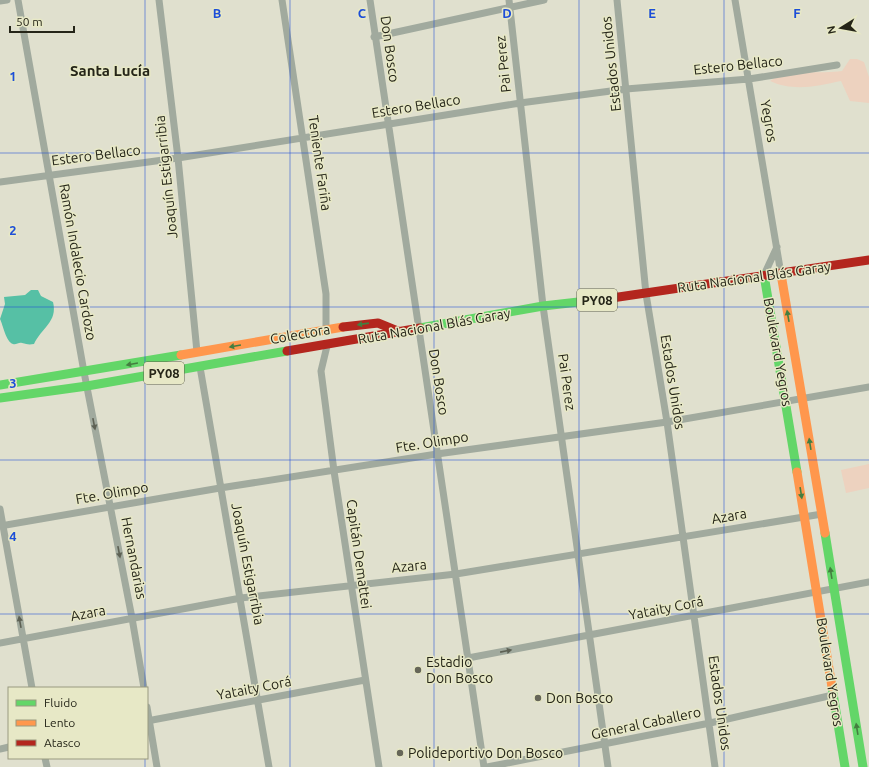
<svg xmlns="http://www.w3.org/2000/svg" width="869" height="767" viewBox="0 0 869 767" font-family="Ubuntu,sans-serif">
  <style>
    .green { fill: #edd2bf }
    .water { fill: #56c0a5 }
    .lines { fill: none; stroke-linecap: round; stroke-linejoin: round }
    .street { stroke: #a1aa9e; stroke-width: 7 }
    .fast { stroke: #63d668; stroke-width: 9 }
    .slow { stroke: #ff974d; stroke-width: 9 }
    .jam { stroke: #b3261e; stroke-width: 9 }
    .oneway { fill: #447e40 }
    .oneway2 { fill: #5d6154 }
    .grid { fill: none; stroke: #1d4ed8; stroke-width: 1; stroke-opacity: 0.55 }
    .poi-dot { fill: #666658; stroke: #e7e8c6; stroke-width: 1.5 }
    .labels { text-anchor: middle; dominant-baseline: central; stroke-width: 3; stroke-linejoin: round; paint-order: stroke }
    .shield { fill: #e7e8c6; stroke: #5f604c; stroke-width: 1 }
    .shield-label { font-size: 13px; font-weight: bold; fill: #252518 }
    .street-label { font-size: 14px; fill: #252518; stroke: #e7e8c6 }
    .poi-label { font-size: 14px; fill: #252518; stroke: #e7e8c6; text-anchor: start }
    .neighbourhood-label { font-size: 15px; font-weight: bold; fill: #252518; stroke: #e7e8c6 }
    .grid-label { font-size: 13px; text-anchor: middle; font-weight: bold; fill: #1d4ed8; stroke: #e7e8c6; stroke-width: 3; stroke-linejoin: round; paint-order: stroke }
  </style>
  <rect width="100%" height="100%" fill="#e0e0ce"/>
  <!-- green -->
  <path class="green" d="M850,59H857L864,62L869,77V103L850,101L841,81C817,86 794,92 770,81C786,69 822,74 842,71Z
    M869,464V488L846,493L841,470Z"/>
  <!-- water -->
  <path class="water" d="M31,290H38L41,296L53,302C58,322 41,328 34,344C28,345 27,344 22,343C19,342 16,345 13,344C6,342 3,325 0,319L5,304L4,297L25,295Z"/>
  <g class="lines">
    <!-- street -->
    <path class="street" d="M18,0L84,372L132,618L144,688
      M159,0L178,158L197,352
      M282,0L326,294V330
      M370,0L484,767
      M509,0L543,306L608,767
      M617,0L646,294L667,422L715,767
      M735,0L781,274
      M0,1L7,0
      M374,37L544,0
      M0,182L178,158L520,103L626,89L749,79L837,65
      M764,275L777,247
      M327,346L321,371L334,471L379,767
      M200,367L269,767
      M0,509L32,688
      M0,526L220,488L437,454L667,422L869,387
      M0,643L241,598L456,574L822,514
      M468,658L869,582
      M147,707L157,767
      M147,721L365,680
      M0,749L9,747
      M45,758L47,767
      M487,767L710,723L833,695"/>
    <!-- fast -->
    <path class="fast" d="M764,275L797,472
      M420,328L543,306L605,299
      M0,385L181,355
      M0,398L87,386L287,351
      M825,533L863,767
      M832,687L845,767"/>
    <!-- slow -->
    <path class="slow" d="M781,274L825,533
      M181,355L343,327
      M797,472L832,687"/>
    <!-- jam -->
    <path class="jam" d="M605,299L869,260
      M343,327L378,323L400,332
      M287,351L420,328"/>
  </g>
  <!-- one-way arrows -->
  <defs><path id="oneway-solid" d="M-6-.8H1V-3.2L6.5 0L1 3.2V.8H-6Z"/></defs>
  <g class="oneway">
    <use href="#oneway-solid" transform="translate(788 316) rotate(-100)"/>
    <use href="#oneway-solid" transform="translate(363 324) rotate(172)"/>
    <use href="#oneway-solid" transform="translate(235 346) rotate(170)"/>
    <use href="#oneway-solid" transform="translate(132 364) rotate(170)"/>
    <use href="#oneway-solid" transform="translate(810 444) rotate(-99)"/>
    <use href="#oneway-solid" transform="translate(801 493) rotate(81)"/>
    <use href="#oneway-solid" transform="translate(831 573) rotate(-99)"/>
    <use href="#oneway-solid" transform="translate(857 729) rotate(-99)"/>
  </g>
  <g class="oneway2">
    <use href="#oneway-solid" transform="translate(94 424) rotate(79)"/>
    <use href="#oneway-solid" transform="translate(119 552) rotate(79)"/>
    <use href="#oneway-solid" transform="translate(20 622) rotate(-100)"/>
    <use href="#oneway-solid" transform="translate(506 651) rotate(-11)"/>
  </g>
  <!-- grid -->
  <path class="grid" d="M145,0V688M290,0V767M434,0V767M579,0V767M724,0V767M0,153H869M0,307H869M0,460H869M0,614H869M145,758V767"/>
  <!-- markers -->
  <g class="poi-dot">
    <circle cx="418" cy="670" r="4"/>
    <circle cx="538" cy="698" r="4"/>
    <circle cx="400" cy="753" r="4"/>
  </g>
  <g class="labels">
    <!-- shield labels -->
    <g class="shield">
      <rect x="577" y="289" width="40" height="22" rx="3"/>
      <rect x="144" y="362" width="40" height="22" rx="3"/>
    </g>
    <g class="shield-label">
      <text x="597" y="300">PY08</text>
      <text x="164" y="373">PY08</text>
    </g>
    <!-- street labels -->
    <g class="street-label">
      <text transform="translate(390 49) rotate(82)">Don Bosco</text>
      <text transform="translate(503 64) rotate(-96)">Pai Perez</text>
      <text transform="translate(611 64) rotate(-96)">Estados Unidos</text>
      <text transform="translate(738 65) rotate(-6)">Estero Bellaco</text>
      <text transform="translate(416 106) rotate(-9)">Estero Bellaco</text>
      <text transform="translate(769 121) rotate(80)">Yegros</text>
      <text transform="translate(96 155) rotate(-7)">Estero Bellaco</text>
      <text transform="translate(320 163) rotate(82)">Teniente Fariña</text>
      <text transform="translate(166 177) rotate(-96)">Joaquín Estigarribia</text>
      <text transform="translate(78 262) rotate(80)">Ramón Indalecio Cardozo</text>
      <text transform="translate(754 277) rotate(-8)">Ruta Nacional Blás Garay</text>
      <text transform="translate(434 326) rotate(-10)">Ruta Nacional Blás Garay</text>
      <text transform="translate(300 334) rotate(-10)">Colectora</text>
      <text transform="translate(778 352) rotate(80)">Boulevard Yegros</text>
      <text transform="translate(439 382) rotate(81)">Don Bosco</text>
      <text transform="translate(567 382) rotate(82)">Pai Perez</text>
      <text transform="translate(673 382) rotate(81)">Estados Unidos</text>
      <text transform="translate(432 442) rotate(-9)">Fte. Olimpo</text>
      <text transform="translate(112 493) rotate(-10)">Fte. Olimpo</text>
      <text transform="translate(729 516) rotate(-10)">Azara</text>
      <text transform="translate(359 554) rotate(82)">Capitán Demattei</text>
      <text transform="translate(134 558) rotate(79)">Hernandarias</text>
      <text transform="translate(248 564) rotate(79)">Joaquín Estigarribia</text>
      <text transform="translate(409 566) rotate(-6)">Azara</text>
      <text transform="translate(666 608) rotate(-11)">Yataity Corá</text>
      <text transform="translate(88 613) rotate(-11)">Azara</text>
      <text transform="translate(830 672) rotate(81)">Boulevard Yegros</text>
      <text transform="translate(254 688) rotate(-11)">Yataity Corá</text>
      <text transform="translate(720 703) rotate(82)">Estados Unidos</text>
      <text transform="translate(646 723) rotate(-12)">General Caballero</text>
    </g>
    <!-- poi labels -->
    <g class="poi-label">
      <text x="426" y="662">Estadio<tspan x="426" dy="16">Don Bosco</tspan></text>
      <text x="546" y="698">Don Bosco</text>
      <text x="408" y="753">Polideportivo Don Bosco</text>
    </g>
    <!-- neighbourhood labels -->
    <g class="neighbourhood-label">
      <text x="110" y="70">Santa Lucía</text>
    </g>
  </g>
  <g class="grid-label">
    <text x="217" y="18">B</text>
    <text x="362" y="18">C</text>
    <text x="507" y="18">D</text>
    <text x="652" y="18">E</text>
    <text x="797" y="18">F</text>
    <text x="13" y="81">1</text>
    <text x="13" y="235">2</text>
    <text x="13" y="388">3</text>
    <text x="13" y="541">4</text>
  </g>
  <!-- legend -->
  <rect x="8" y="687" width="140" height="72" fill="#e7e8c6" stroke="#999a80"/>
  <rect x="16" y="700" width="20" height="6" fill="#63d668" stroke="#999a80"/>
  <text x="44" y="707" font-size="12" fill="#252518">Fluido</text>
  <rect x="16" y="720" width="20" height="6" fill="#ff974d" stroke="#999a80"/>
  <text x="44" y="727" font-size="12" fill="#252518">Lento</text>
  <rect x="16" y="740" width="20" height="6" fill="#b3261e" stroke="#999a80"/>
  <text x="44" y="747" font-size="12" fill="#252518">Atasco</text>
  <!-- north arrow -->
  <g transform="translate(841 28) rotate(259)" stroke="#e7e8c6" stroke-width="3" paint-order="stroke">
  <path d="M0-3L7 15L0 10L-7 15Z" fill="#252518"/>
  <text y="-6" font-size="11" font-weight="bold" text-anchor="middle" fill="#252518">N</text>
  </g>
  <!-- scale -->
  <path d="M10 26v6h64v-6" fill="none" stroke="#252518" stroke-width="2"/>
  <text x="16" y="26" font-size="12" fill="#252518" stroke="#e7e8c6" stroke-width="3" paint-order="stroke">50 m</text>
</svg>
